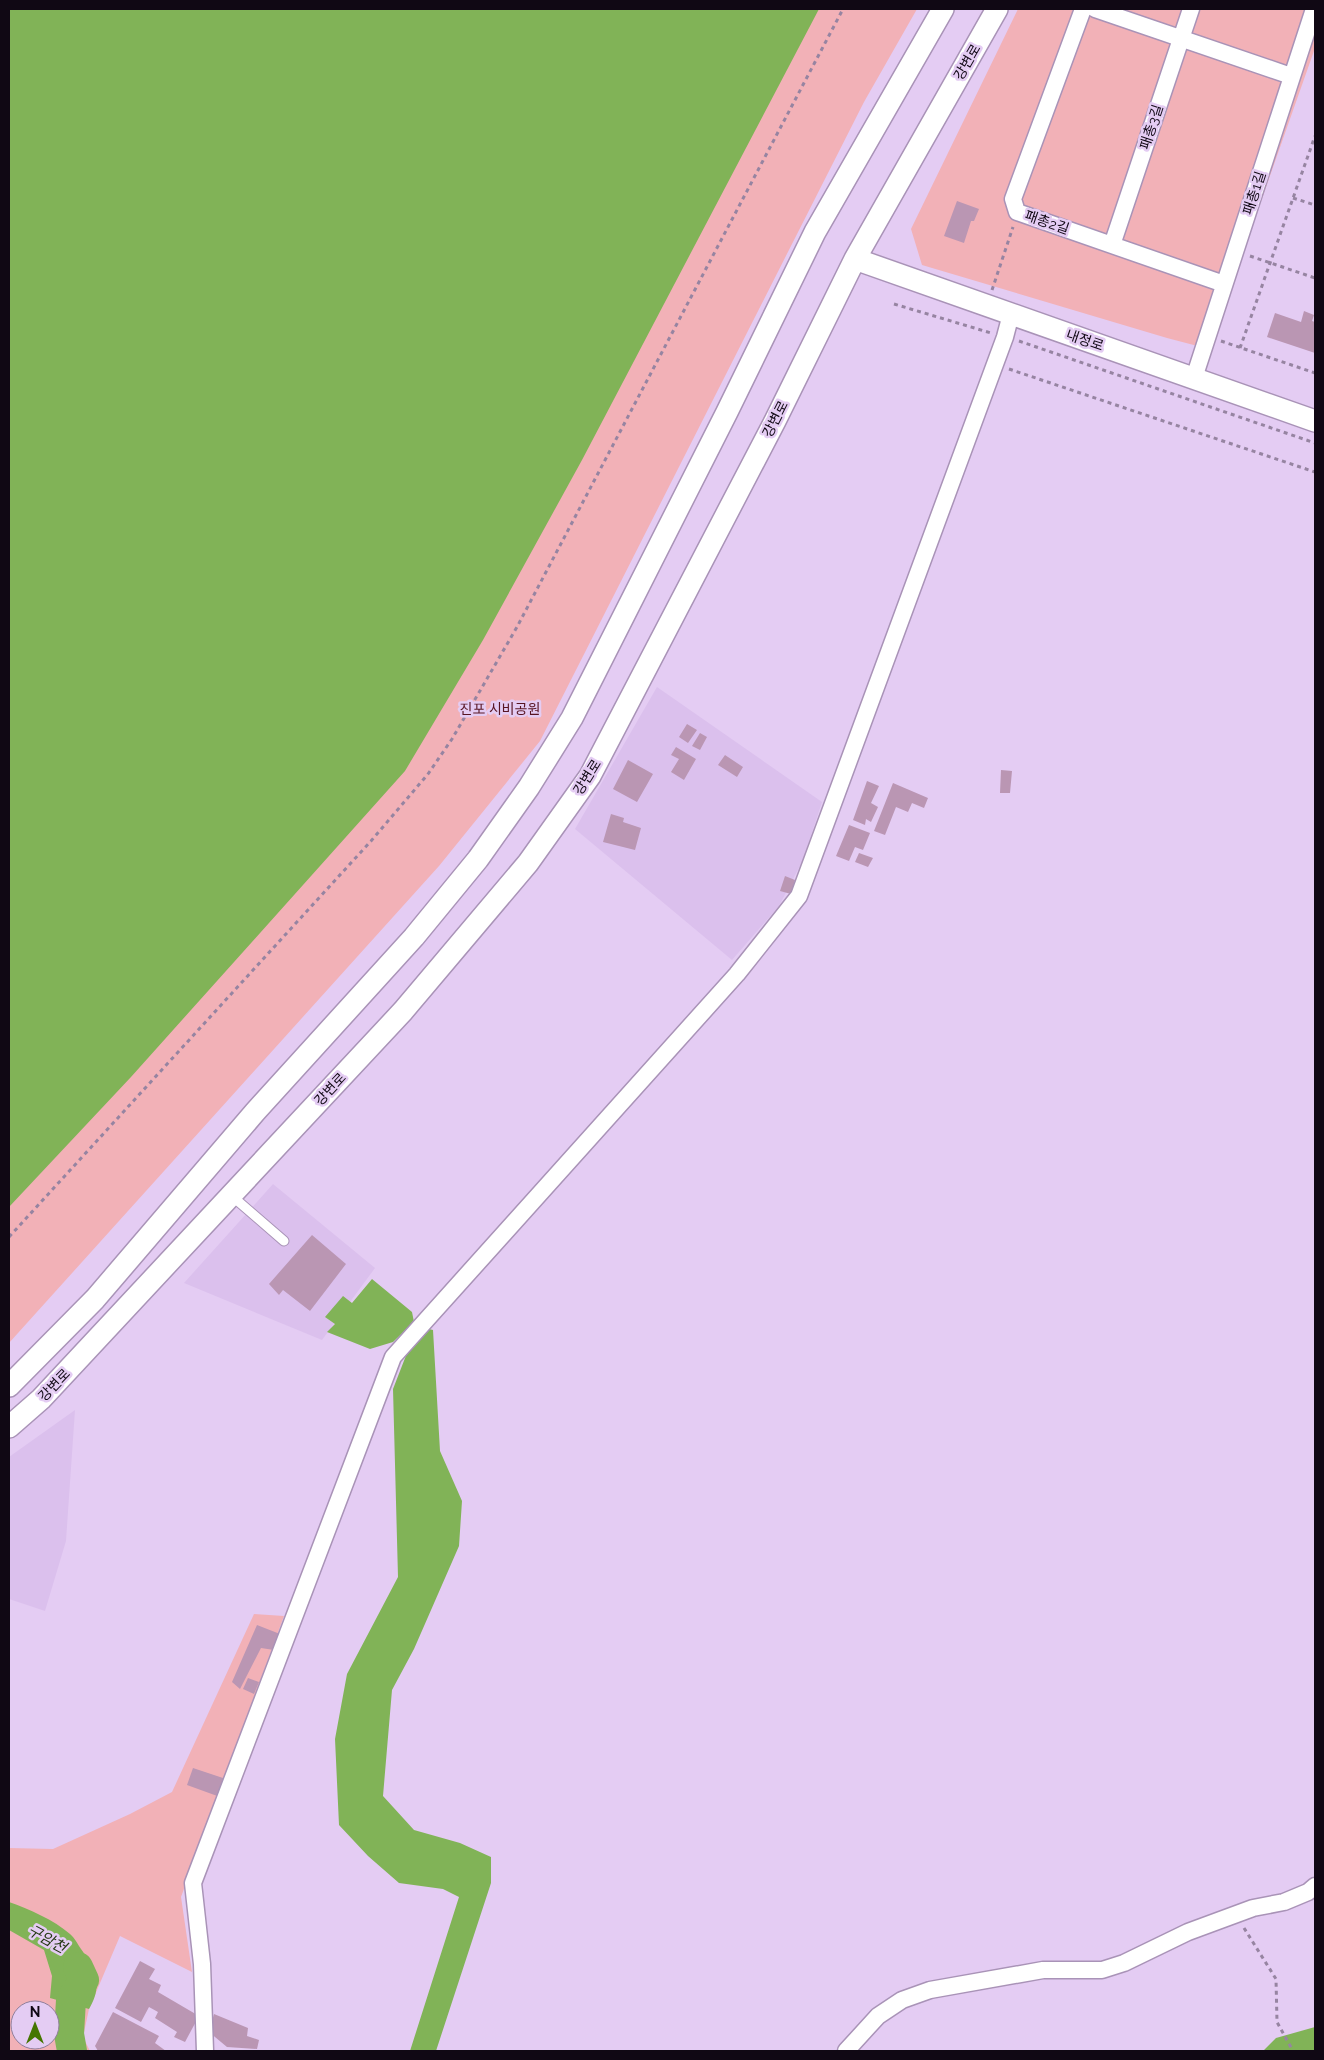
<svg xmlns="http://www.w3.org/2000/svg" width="1324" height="2060" viewBox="0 0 1324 2060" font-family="Raleway,'Noto Sans KR',sans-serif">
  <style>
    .built { fill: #dbc0ed }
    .green { fill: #f2b1b7; fill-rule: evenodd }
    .water { fill: #81b357 }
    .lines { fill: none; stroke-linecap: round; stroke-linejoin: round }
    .river { stroke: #81b357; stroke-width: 30 }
    .building { fill: #ba96b3 }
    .service-casing { stroke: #a993b7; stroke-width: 11 }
    .minor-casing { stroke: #a993b7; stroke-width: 19 }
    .tertiary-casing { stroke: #a993b7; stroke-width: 24 }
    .path { stroke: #9684a1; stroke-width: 3; stroke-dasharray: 4 4; stroke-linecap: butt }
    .service { stroke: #fff; stroke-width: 9 }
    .minor { stroke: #fff; stroke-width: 16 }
    .tertiary { stroke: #fff; stroke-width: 21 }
    .labels { text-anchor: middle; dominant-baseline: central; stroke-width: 5; stroke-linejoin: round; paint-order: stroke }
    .street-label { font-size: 14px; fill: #100814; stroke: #e4ccf3 }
    .park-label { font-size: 14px; fill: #571422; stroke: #e4ccf3 }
    .water-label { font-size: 15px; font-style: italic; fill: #233711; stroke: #e4ccf3 }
  </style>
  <rect width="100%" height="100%" fill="#e4ccf3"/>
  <!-- built -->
  <path class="built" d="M657,687L822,802L803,860L779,906L732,960L575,829Z
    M273,1184L375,1268L322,1340L184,1283Z
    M75,1410L66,1541L45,1611L9,1599V1457Z"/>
  <!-- green -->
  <path class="green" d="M9,9H917L864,102L540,741L439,866L9,1343Z
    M1018,9H1315V48L1209,349L1167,338L922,265L911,229Z
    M254,1614L284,1616L181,1897L192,1972L120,1936L89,2009L83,2037L90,2051H9V1848L53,1849L130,1814L172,1792ZM20,2010H50V2040H20Z"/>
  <!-- water -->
  <path class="water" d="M9,9H819L582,460L483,640L405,771L131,1077L9,1207Z
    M372,1279L412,1312L414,1322L393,1342L370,1349L327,1332L335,1324L325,1317L343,1296L352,1303Z
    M425,1328L433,1330L440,1451L462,1501L459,1546L414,1649L392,1690L383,1796L414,1830L460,1843L491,1857V1883L436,2051H410L459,1897L443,1889L399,1883L368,1856L339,1825L335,1739L347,1674L398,1577L393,1389L407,1353Z
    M9,1902C29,1909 54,1920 70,1934C75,1938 78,1945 81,1949C96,1970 103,1986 89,2009L50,1998L52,1976L44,1950L9,1930Z
    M1315,2027V2051H1263L1276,2038Z"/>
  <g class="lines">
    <!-- river -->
    <path class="river" d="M72,2051L69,2034L71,2000L84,1980L78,1967"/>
  </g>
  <!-- building -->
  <path class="building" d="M957,201L979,209L974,221H971L964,243L944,236Z
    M1304,311L1314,315L1312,321L1315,322V353L1267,337L1275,313L1301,322Z
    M687,724L697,730L688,743L679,737Z
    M700,733L707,737L700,750L692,746Z
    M676,747L696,759L684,780L671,772L679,759L671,755Z
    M725,755L743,767L737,777L718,765Z
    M628,760L653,774L637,802L613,789Z
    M1001,770L1012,771L1010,793H1000Z
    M867,781L879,786L871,803L878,807L871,822L866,819L865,825L853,820Z
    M893,783L928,798L924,808L912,803L908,812L896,807L885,835L874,831Z
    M611,814L624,818L623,822L641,828L635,850L603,842Z
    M849,825L870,833L863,850L855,847L849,861L836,856Z
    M859,853L873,858L868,867L855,862Z
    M785,876L795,880L791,894L780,891Z
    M312,1235L346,1264L310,1311L283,1290L279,1295L269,1284Z
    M257,1625L280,1634L274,1650L261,1648L240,1689L232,1682Z
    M248,1678L259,1682L254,1694L243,1689Z
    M193,1768L226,1779L220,1797L187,1785Z
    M140,1961L155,1969L149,1979L161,1985L158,1992L199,2016L185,2042L174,2037L177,2032L155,2018L158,2012L149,2007L141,2022L115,2008Z
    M113,2012L159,2036L155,2043L166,2051H98L95,2046Z
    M214,2014L248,2028L247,2036L259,2040L257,2049L227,2047L209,2032Z"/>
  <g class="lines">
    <defs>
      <path id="service" d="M232,1196L284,1241"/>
      <path id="minor" d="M1083,9L1013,199L1017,212L1224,284
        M1095,9L1291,76
        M1112,245L1191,9
        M1194,378L1314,9
        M205,2051L202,1964L193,1883L393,1357L737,974L799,896L1005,337L1011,314
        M846,2051L878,2016L902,2000L930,1990L1043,1970H1102L1124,1963L1188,1932L1253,1908L1284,1902L1308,1892L1315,1886"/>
      <path id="tertiary" d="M855,259L1315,421
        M9,1386L95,1299L255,1112L414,937L478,859L529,787L572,718L727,412L815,232L943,9
        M9,1427L41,1399L403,1011L528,863L590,776L775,421L855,259L997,9"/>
    </defs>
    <!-- service casing -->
    <use href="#service" class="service-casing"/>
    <!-- minor casing -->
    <use href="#minor" class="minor-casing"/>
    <!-- tertiary casing -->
    <use href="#tertiary" class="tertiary-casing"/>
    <!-- path -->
    <path class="path" d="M1293,198L1315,205
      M1250,256L1315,278
      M992,290L1013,227
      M894,304L991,333
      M1019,341L1315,443
      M1221,341L1315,373
      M1240,348L1315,136
      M1009,369L1315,472
      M9,1237L371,841L428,774L452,739L517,627L843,9
      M1244,1928L1276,1979L1277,2022L1293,2051"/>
    <!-- service -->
    <use href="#service" class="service"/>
    <!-- minor -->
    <use href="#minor" class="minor"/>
    <!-- tertiary -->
    <use href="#tertiary" class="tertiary"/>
  </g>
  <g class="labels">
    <!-- street labels -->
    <g class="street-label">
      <text transform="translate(967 62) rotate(-60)">강변로</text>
      <text transform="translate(1151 127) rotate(-72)">패총3길</text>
      <text transform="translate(1254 193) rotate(-72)">패총1길</text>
      <text transform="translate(1047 222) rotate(19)">패총2길</text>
      <text transform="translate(1085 340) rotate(19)">내정로</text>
      <text transform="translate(775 419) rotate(-63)">강변로</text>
      <text transform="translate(587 777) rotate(-58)">강변로</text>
      <text transform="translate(330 1089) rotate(-47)">강변로</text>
      <text transform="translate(54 1385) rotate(-46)">강변로</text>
    </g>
    <!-- park labels -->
    <g class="park-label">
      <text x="500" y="709">진포 시비공원</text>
    </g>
    <!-- water labels -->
    <g class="water-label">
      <text transform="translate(47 1939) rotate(29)">구암천</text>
    </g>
  </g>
  <!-- border -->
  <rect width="1324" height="2060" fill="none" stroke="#100814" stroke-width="20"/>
  <!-- north arrow -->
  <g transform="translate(35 2025)"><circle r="24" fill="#e4ccf3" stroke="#8f7e9a"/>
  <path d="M0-4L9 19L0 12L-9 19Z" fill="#457600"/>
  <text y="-8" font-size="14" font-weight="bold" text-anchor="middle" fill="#100814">N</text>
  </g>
</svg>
